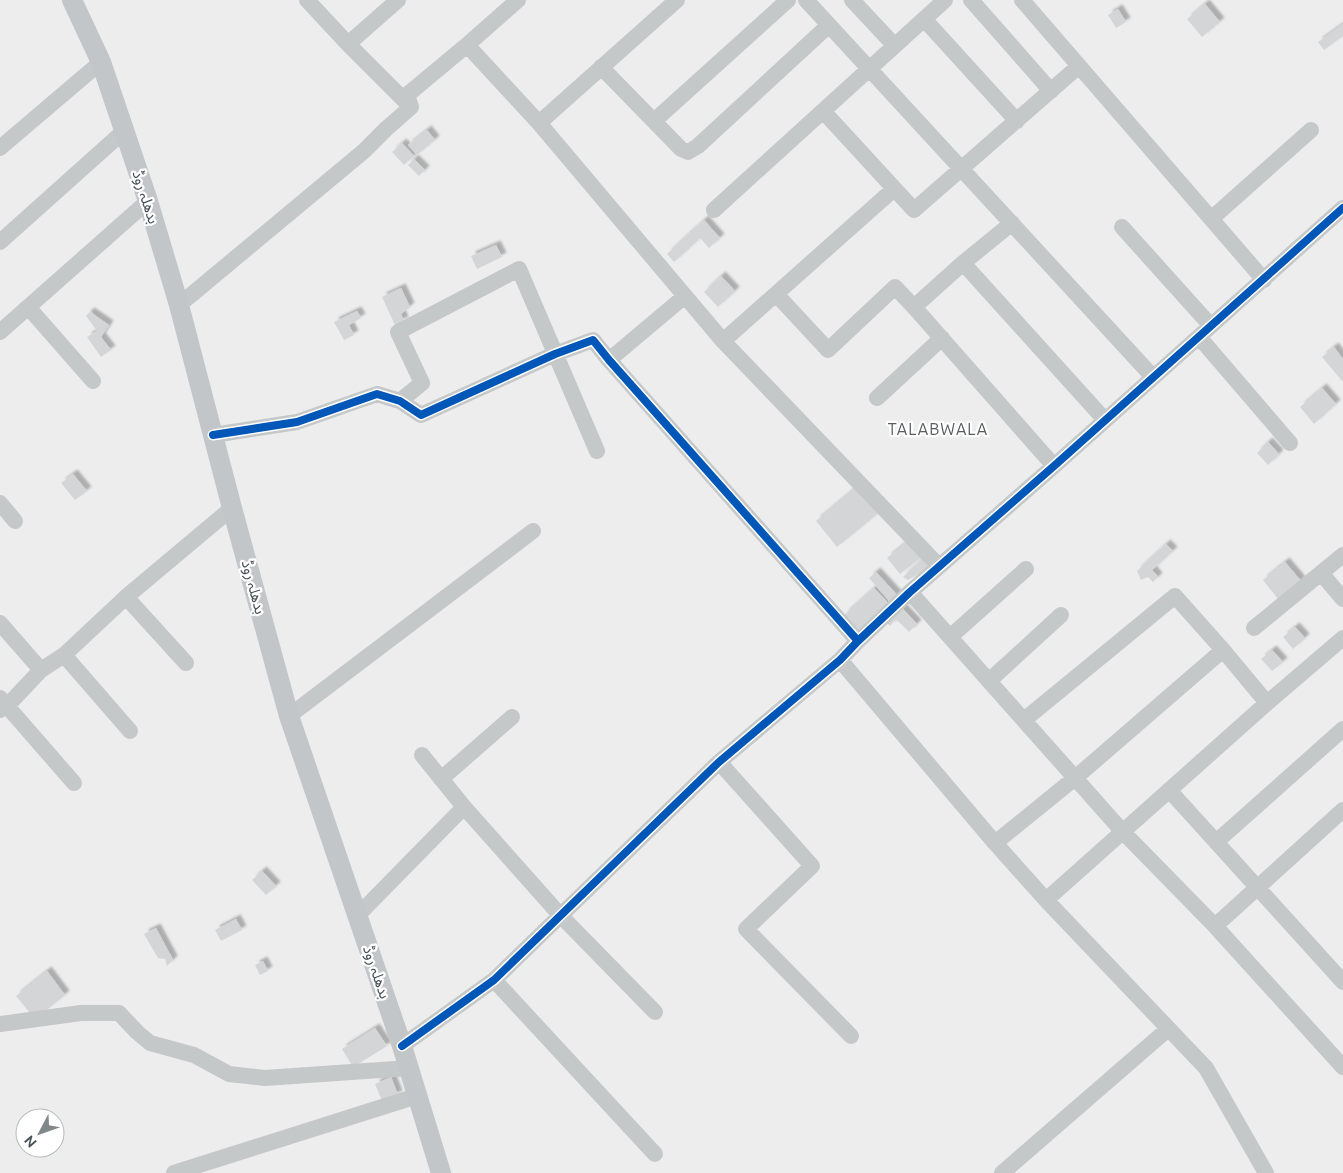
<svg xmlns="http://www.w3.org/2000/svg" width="1343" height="1173" viewBox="0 0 1343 1173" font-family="Ubuntu,'Noto Sans Arabic',sans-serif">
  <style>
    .building { fill: #d4d5d6; filter: url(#shadow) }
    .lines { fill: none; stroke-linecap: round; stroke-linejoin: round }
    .minor { stroke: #c5c8c8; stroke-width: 16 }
    .major { stroke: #c3c6c8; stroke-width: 20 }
    .cycleway-casing { stroke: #fff; stroke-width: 11 }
    .cycleway { stroke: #0057b8; stroke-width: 8 }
    .labels { text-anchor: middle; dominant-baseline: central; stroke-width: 4.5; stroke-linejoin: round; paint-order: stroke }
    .street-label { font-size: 15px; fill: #475257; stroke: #fff }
    .neighbourhood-label { font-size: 16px; letter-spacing: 1px; fill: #5a5d60; stroke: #fff }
  </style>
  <defs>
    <filter id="shadow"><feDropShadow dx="4.5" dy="-4.5" stdDeviation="1" flood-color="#0004"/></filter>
  </defs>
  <rect width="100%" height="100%" fill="#eeeded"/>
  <!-- building -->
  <path class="building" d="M1205,4L1220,22L1202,37L1187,19Z
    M1118,9L1126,22L1116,28L1108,15Z
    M1343,24V36L1324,50L1318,42Z
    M427,130L435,140L417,155L408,145Z
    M402,143L414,156L404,165L392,152Z
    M414,159L425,170L419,176L408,165Z
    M704,220L720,238L709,248L700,238L674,262L667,254Z
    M496,245L502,257L477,269L471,256Z
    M721,276L735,291L718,307L704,292Z
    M401,288L410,307L401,314L404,321L395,325L382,297Z
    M357,311L361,318L349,325L354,335L344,340L334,322Z
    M90,312L109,325L101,337L111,350L101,357L87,337L97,331L86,316Z
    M1334,347L1343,359V382L1322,357Z
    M1322,388L1336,404L1314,424L1300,407Z
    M1268,442L1279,454L1268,465L1257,453Z
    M73,474L87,491L75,500L61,483Z
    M859,485L881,511L837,547L816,521Z
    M907,542L920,558L900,574L887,558Z
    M1166,544L1173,551L1152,570L1158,577L1153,582L1148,577L1141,580L1137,571Z
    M924,557L932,566L908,580L903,577Z
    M1285,562L1301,581L1278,599L1263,580Z
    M876,572L898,596L891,603L869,578Z
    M874,588L888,603L858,630L844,615Z
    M900,606L917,624L909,632L896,619L890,626L885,620Z
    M1295,627L1305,638L1293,649L1283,637Z
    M1272,650L1283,662L1272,671L1261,659Z
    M262,871L276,886L266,895L252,880Z
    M236,919L242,930L221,941L215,930Z
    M156,928L173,960L167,966L165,959L158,958L144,934Z
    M263,961L268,971L260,975L255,965Z
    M47,971L65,995L35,1019L16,996Z
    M375,1028L387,1046L353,1067L342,1049Z
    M391,1077L398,1095L382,1101L375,1084Z"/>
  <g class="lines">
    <!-- minor -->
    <path class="minor" d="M307,0L348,44L411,107
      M806,0L1153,377
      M852,0L895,46
      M971,0L1051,91
      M1022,0L1264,280
      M924,19L1017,121
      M348,44L398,0
      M467,45L539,123L723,341L939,566
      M601,67L681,149L688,152L698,146L829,25
      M823,111L914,210L1079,66
      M654,121L788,0
      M539,123L677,0
      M0,148L101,62
      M714,210L945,0
      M1211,219L1311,130
      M1122,227L1211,326
      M0,242L124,131
      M963,263L1105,420
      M776,294L828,350L895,287L914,307L1054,466
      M179,305L364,151L386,129L411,107L407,95L467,45L518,0
      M28,307L93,381
      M914,307L963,263L1012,223
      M0,332L148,201
      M1199,337L1290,443
      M723,341L894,189
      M609,360L685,296
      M877,398L942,338
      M400,401L422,383L398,332L519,269L597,451
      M213,435L297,422L377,394L400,401L421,415L555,354L593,340L609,360L858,641
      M0,503L15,521
      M1321,573L1343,599
      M910,592L1123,832L1215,926L1343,1067
      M126,597L186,663
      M0,623L41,670
      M1254,628L1343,555
      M950,637L1026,569
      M64,655L130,731
      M840,660L995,843L1046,900L1206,1068L1266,1173
      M989,681L1061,615
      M0,698L74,783
      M0,710L8,705L41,670L64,655L126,597L232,508
      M289,716L533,531
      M1024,720L1175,596L1223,650L1267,703
      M422,755L464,807L560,915L655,1012
      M719,762L812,866L746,929L851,1036
      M441,779L512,717
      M1169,790L1343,982
      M1216,842L1343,729
      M995,843L1075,778L1223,650
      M1046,900L1267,703L1343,638
      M358,915L464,807
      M1215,926L1343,810
      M494,980L655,1154
      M0,1024L81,1013H119L137,1032L150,1043L194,1055L229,1074L265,1078L409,1068
      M402,1046L494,980L719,762L840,660L858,641L910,592L1054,466L1343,208
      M174,1173L417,1096
      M1002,1173L1168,1029"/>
    <!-- major -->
    <path class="major" d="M72,0L101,62L148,201L179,305L232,508L289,716L402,1046L441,1173"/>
    <defs>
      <path id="cycleway" d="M213,435L297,422L377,394L400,401L421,415L555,354L593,340L609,360L858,641
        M402,1046L494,980L719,762L840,660L858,641L910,592L1054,466L1343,208"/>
    </defs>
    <!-- cycleway casing -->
    <use href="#cycleway" class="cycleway-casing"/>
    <!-- cycleway -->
    <use href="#cycleway" class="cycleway"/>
  </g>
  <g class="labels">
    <!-- street labels -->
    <g class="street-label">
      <text transform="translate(146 197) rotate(72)">بدھلہ روڈ</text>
      <text transform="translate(254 587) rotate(75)">بدھلہ روڈ</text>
      <text transform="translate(377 972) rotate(71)">بدھلہ روڈ</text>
    </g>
    <!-- neighbourhood labels -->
    <g class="neighbourhood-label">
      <text x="938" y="429">TALABWALA</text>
    </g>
  </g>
  <!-- north arrow -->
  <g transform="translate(40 1133) rotate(229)"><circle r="24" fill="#ffffff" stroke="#b5babc"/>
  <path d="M0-4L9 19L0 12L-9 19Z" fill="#81888c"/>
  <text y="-8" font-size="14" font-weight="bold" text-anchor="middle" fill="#475257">N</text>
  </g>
</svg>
